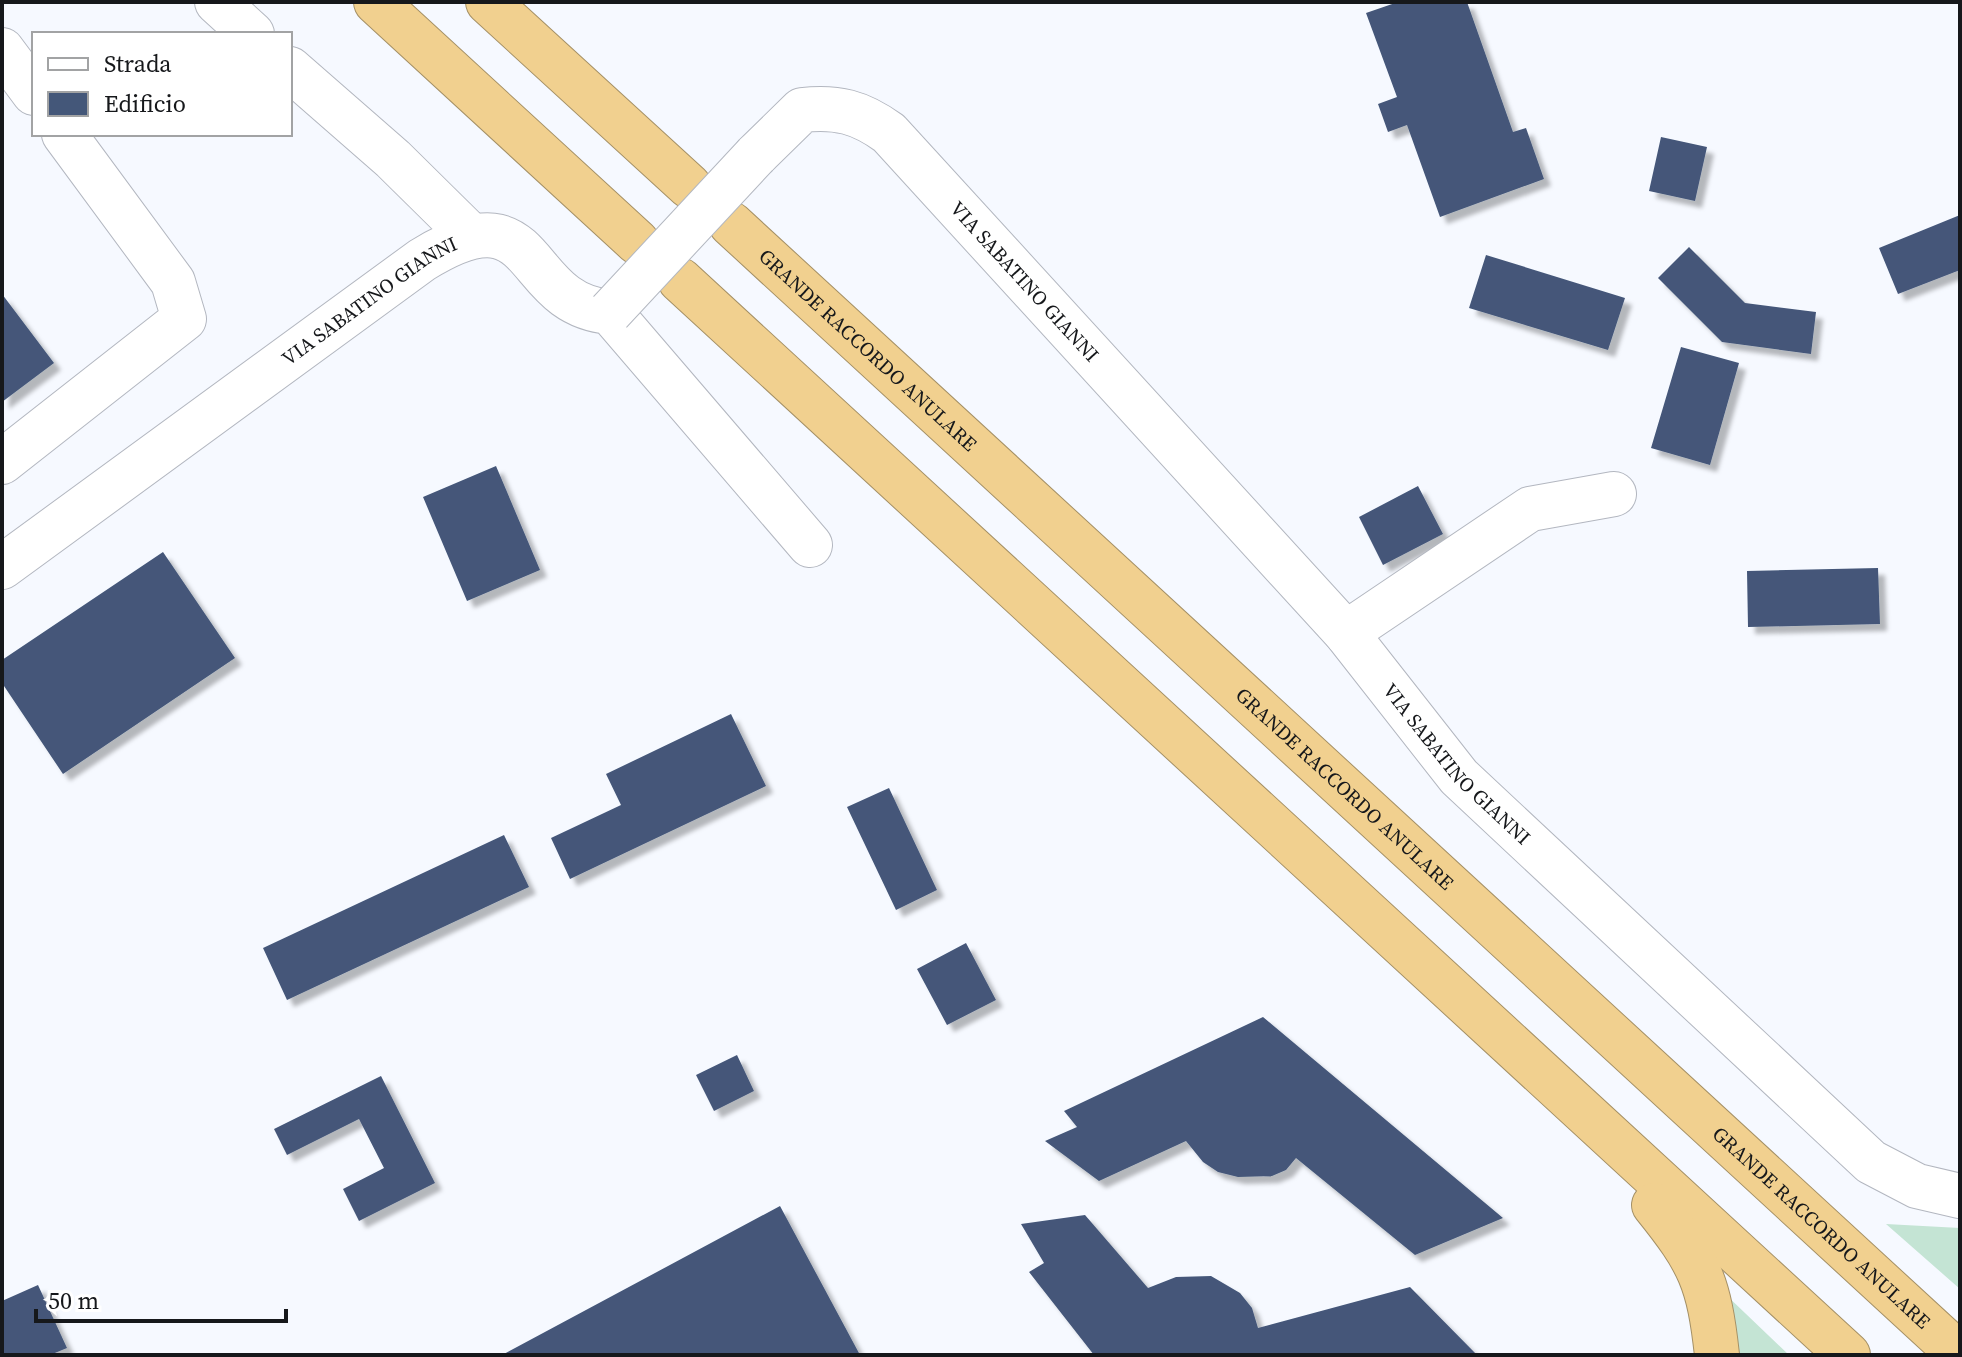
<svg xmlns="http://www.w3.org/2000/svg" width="1962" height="1357" viewBox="0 0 1962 1357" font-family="'Source Serif 4',serif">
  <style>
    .green { fill: #c4e4d4 }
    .building { fill: #445779; filter: url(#shadow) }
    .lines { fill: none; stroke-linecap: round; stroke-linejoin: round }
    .minor-casing { stroke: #b3b7c0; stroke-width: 46 }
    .highway-casing { stroke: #a49066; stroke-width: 46 }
    .minor { stroke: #fff; stroke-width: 44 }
    .highway { stroke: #f1d08f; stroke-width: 44 }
    .minor-bridge-casing { stroke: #b3b7c0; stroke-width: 46; stroke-linecap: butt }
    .minor-bridge { stroke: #fff; stroke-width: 44 }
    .labels { text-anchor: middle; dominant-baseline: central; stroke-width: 8; stroke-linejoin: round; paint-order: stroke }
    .street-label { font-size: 20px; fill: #16181b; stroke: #fff }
  </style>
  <defs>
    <filter id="shadow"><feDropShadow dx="7" dy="7" stdDeviation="2" flood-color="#0004"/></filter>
  </defs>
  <rect width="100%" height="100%" fill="#f6f9ff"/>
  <!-- green -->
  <path class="green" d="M1886,1224L1960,1228V1289Z
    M1722,1291L1789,1355H1729Z"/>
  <!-- building -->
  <path class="building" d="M1398,2H1467L1513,132L1526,128L1544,179L1440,217L1407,125L1388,132L1378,104L1397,97L1366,13Z
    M1661,137L1707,147L1695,201L1649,191Z
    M1960,215V270L1898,294L1879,248Z
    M1689,247L1745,303L1816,312L1811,354L1722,342L1658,278Z
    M1486,255L1625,298L1608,350L1469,308Z
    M2,294L54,363L2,402Z
    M1681,347L1739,363L1710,465L1651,448Z
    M496,466L540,570L467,601L423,497Z
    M1418,486L1443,534L1383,565L1359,517Z
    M163,552L235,658L63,774L2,683V660Z
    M1878,568L1880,624L1748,627L1747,571Z
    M731,714L766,786L570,879L551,838L621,805L606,774Z
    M889,788L937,890L896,910L847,807Z
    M504,835L529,887L287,1000L263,948Z
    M966,943L996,1000L947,1025L917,969Z
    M1263,1017L1503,1218L1415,1255L1296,1158L1286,1170L1272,1176L1238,1177L1218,1172L1203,1162L1186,1141L1099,1181L1045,1141L1077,1127L1064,1111Z
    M737,1055L754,1091L714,1111L696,1075Z
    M381,1076L435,1183L359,1221L343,1189L384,1168L359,1119L287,1155L274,1129Z
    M780,1206L860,1355H502Z
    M1085,1215L1148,1288L1176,1277L1211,1276L1240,1293L1252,1308L1258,1328L1410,1287L1477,1355H1094L1029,1272L1044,1263L1021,1224Z
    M38,1285L67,1348L50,1355H2V1301Z"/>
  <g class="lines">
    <defs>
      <g id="minor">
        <path d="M217,2L252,34"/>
        <path d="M2,50L34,93"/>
        <path d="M290,69L393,159L470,235"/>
        <path id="s1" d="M756,155L802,110C837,106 860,112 889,133L1346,633L1459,777L1871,1162L1917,1186L1960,1196"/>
        <path d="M2,462L184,319L173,282L64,134"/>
        <path id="s2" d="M2,567L422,260C544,185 516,304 610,312L810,545"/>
        <path d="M1346,633L1530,509L1614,494"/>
      </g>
      <g id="highway">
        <path d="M376,2L637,242"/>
        <path d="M488,2L689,186"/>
        <path id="s3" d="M731,224L1960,1355"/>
        <path d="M680,280L1848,1355"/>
        <path d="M1654,1205C1700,1262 1709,1282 1717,1355"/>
      </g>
    </defs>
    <!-- minor casing -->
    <use href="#minor" class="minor-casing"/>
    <!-- highway casing -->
    <use href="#highway" class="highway-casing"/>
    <!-- minor -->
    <use href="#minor" class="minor"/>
    <!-- highway -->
    <use href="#highway" class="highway"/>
    <defs>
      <path id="minor-bridge" d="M610,312L756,155"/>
    </defs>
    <!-- minor-bridge casing -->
    <use href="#minor-bridge" class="minor-bridge-casing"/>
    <!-- minor-bridge -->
    <use href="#minor-bridge" class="minor-bridge"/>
  </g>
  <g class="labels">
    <!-- street labels -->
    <g class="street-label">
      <text stroke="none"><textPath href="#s1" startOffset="358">VIA SABATINO GIANNI</textPath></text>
      <text stroke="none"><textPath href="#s2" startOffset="454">VIA SABATINO GIANNI</textPath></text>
      <text stroke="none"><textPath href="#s3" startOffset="186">GRANDE RACCORDO ANULARE</textPath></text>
      <text stroke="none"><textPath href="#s1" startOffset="1006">VIA SABATINO GIANNI</textPath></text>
      <text stroke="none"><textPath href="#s3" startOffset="834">GRANDE RACCORDO ANULARE</textPath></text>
      <text stroke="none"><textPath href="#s3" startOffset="1482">GRANDE RACCORDO ANULARE</textPath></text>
    </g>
  </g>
  <!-- border -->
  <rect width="1962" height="1357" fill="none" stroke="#16181b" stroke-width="8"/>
  <!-- legend -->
  <rect x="32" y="32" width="260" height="104" fill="#ffffff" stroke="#a2a3a4" stroke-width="2"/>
  <rect x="48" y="58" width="40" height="12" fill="#ffffff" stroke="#a2a3a4" stroke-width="2"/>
  <text x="104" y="72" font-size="24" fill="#16181b">Strada</text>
  <rect x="48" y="92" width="40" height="24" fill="#445779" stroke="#a2a3a4" stroke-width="2"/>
  <text x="104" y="112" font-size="24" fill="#16181b">Edificio</text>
  <!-- scale -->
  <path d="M36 1309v12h250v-12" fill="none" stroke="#16181b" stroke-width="4"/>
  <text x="48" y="1309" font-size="24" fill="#16181b" stroke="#ffffff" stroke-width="6" paint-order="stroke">50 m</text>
</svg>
